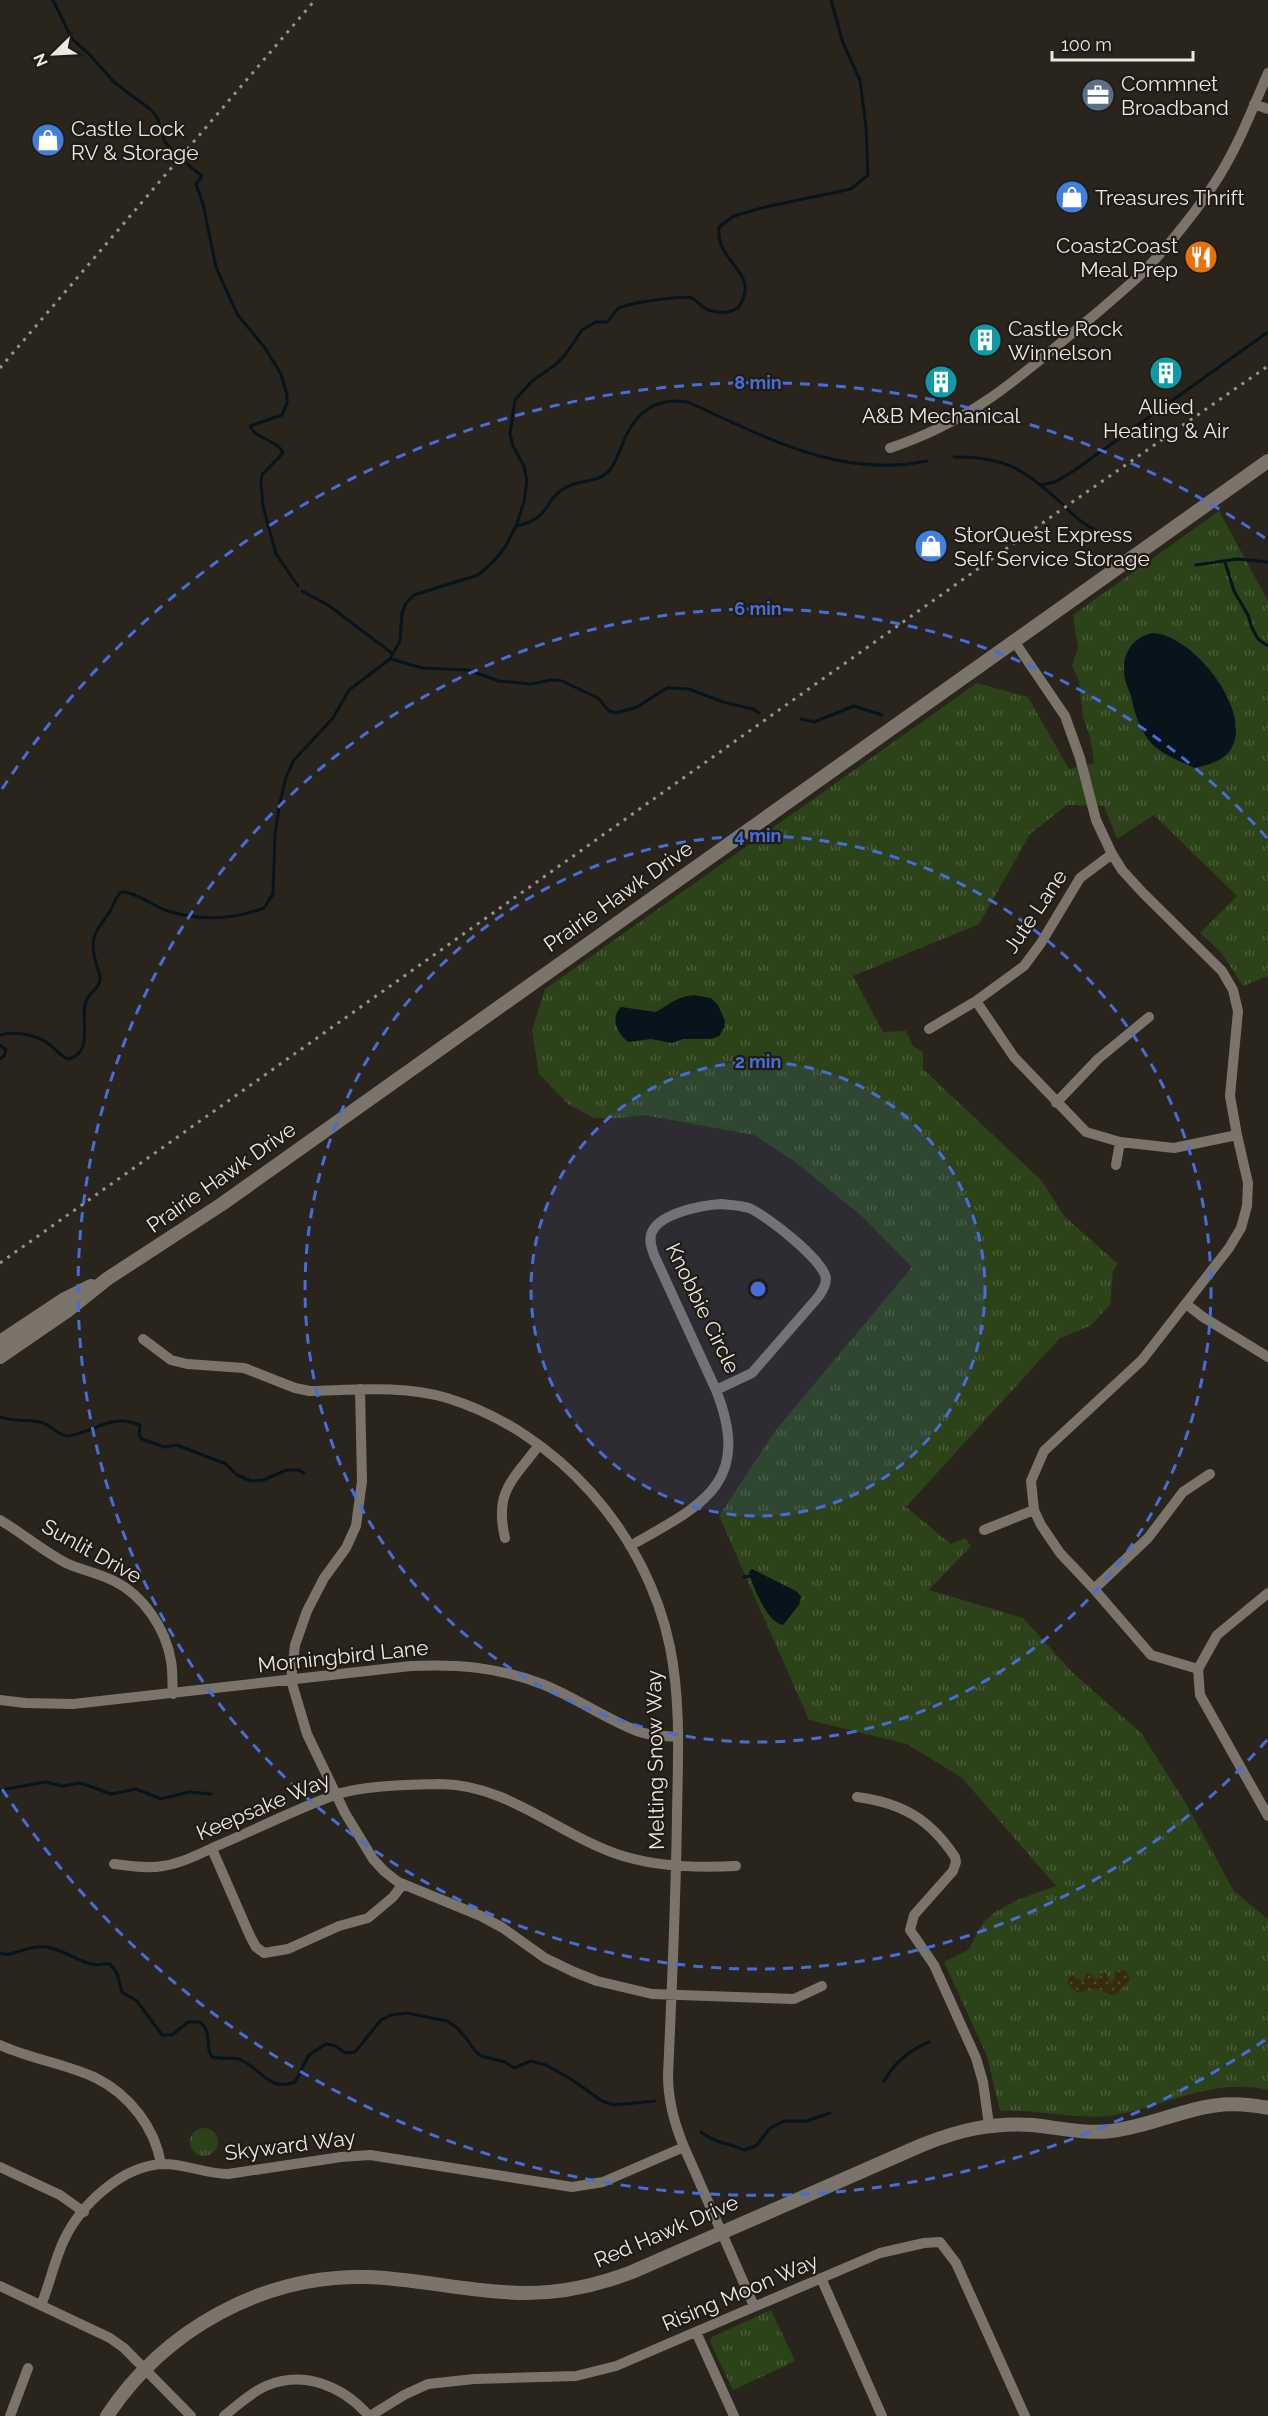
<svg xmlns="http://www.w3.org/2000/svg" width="1268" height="2416" viewBox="0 0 1268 2416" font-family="Raleway,sans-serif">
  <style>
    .grass { fill: url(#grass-tufts) }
    .sand { fill: url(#sand-dots) }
    .water { fill: #08141b }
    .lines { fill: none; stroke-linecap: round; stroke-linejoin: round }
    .stream { stroke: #08141b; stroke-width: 3 }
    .minor { stroke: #7a746a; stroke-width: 10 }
    .tertiary { stroke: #7a746a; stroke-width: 14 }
    .rail { stroke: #98938d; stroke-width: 3; stroke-dasharray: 3 6; stroke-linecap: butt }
    .ring { fill: none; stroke: #466dda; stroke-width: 3; stroke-dasharray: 10 8 }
    .labels { text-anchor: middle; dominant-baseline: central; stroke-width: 4.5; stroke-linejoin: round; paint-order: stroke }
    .poi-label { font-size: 21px; fill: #ebe7e2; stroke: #201b13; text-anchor: start }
    .street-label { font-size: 21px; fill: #ebe7e2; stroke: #201b13 }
    .centre { fill: #466dda; stroke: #201b13; stroke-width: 3 }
    .ring-label { font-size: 18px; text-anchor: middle; font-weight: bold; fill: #466dda; stroke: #201b13; stroke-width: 4.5; stroke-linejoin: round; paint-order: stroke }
  </style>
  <defs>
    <pattern id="grass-tufts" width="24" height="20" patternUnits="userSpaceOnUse" patternTransform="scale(1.5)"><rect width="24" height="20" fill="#2c4219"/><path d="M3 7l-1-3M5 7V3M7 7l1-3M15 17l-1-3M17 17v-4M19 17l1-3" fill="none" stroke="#4b5d3a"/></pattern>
    <pattern id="sand-dots" width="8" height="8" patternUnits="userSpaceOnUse" patternTransform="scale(1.5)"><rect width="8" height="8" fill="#342c0b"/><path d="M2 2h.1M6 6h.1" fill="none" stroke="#524b2e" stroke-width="1.8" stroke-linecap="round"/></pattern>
  </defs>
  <rect width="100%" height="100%" fill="#29241c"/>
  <!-- grass -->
  <path class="grass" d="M1219,511L1268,601V976L1243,986L1221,952L1200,933L1237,896L1154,815L1117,839L1104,806L1067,805L1030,834L979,924L853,976L883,1032L906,1031L913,1046L923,1052V1069L1042,1181L1064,1216L1118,1264L1113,1271L1110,1305L1090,1326L1060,1338L906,1507L951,1544L965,1538L971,1546L929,1590L1023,1618L1072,1672L1141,1733L1185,1802L1234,1891L1268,1919V2090C1209,2076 1162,2110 1106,2116C1071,2119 1035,2109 1000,2111L987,2056L944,1962L968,1950L983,1923L995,1912L1017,1900L1056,1886L962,1778L907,1744L809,1720L719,1516L775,1431L912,1267L864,1218L794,1161L754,1135L644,1115L619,1118H594L568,1104L539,1074L532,1030L545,989L977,683L1028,697L1069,769L1094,763L1090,736L1083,718L1079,682L1072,665L1078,648L1073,615Z
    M190 2142a14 14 0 1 1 28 0a14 14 0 1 1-28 0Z
    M771,2310L795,2361L733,2390L710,2342L712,2337Z"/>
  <!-- sand -->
  <path class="sand" d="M1122,1969L1128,1973L1130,1980L1115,1995H1110L1097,1988L1077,1993L1068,1983L1069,1977L1073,1975L1083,1982L1086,1974L1090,1973L1096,1981L1102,1973H1106L1110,1982L1112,1983L1115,1972Z"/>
  <!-- water -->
  <path class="water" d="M1153,633C1193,635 1254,711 1231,749C1224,761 1207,765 1195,768C1180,761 1163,755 1151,743C1140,730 1134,712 1131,696C1129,690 1126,684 1125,679C1120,657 1131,637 1153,633Z
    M693,995L711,998L718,1005L725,1021L724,1028L719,1036L711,1039H683L672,1043L651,1039L628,1042C617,1033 610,1018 621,1007L656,1012C670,1004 676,997 693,995Z
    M752,1569L796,1591L801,1596L799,1605L783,1625C768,1623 754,1589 750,1576L749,1572Z"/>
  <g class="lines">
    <!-- stream -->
    <path class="stream" d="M53,0L72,39L88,53L115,83L150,109L157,117L165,142L178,157
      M183,161L202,176L196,184L203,204L216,267L237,314L265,348L281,374L287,395V403L282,415L250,426C255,439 277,439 283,453L262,475L261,481L263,506L276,554L298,586
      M954,457C1003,456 1024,469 1059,501C1071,512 1081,524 1096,530
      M1040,485L1055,482L1075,470L1268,332
      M516,526C553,518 541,502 565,488C579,479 598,484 610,470C619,458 621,444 628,432C641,407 661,398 688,402C765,437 840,479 927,461
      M1225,562L1234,591L1248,615L1252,628L1258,639L1268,646
      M1196,565L1237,559L1268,562
      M302,591L328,605L393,654
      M391,659L422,668L468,670L499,681L531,684L551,680L562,681L598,698L609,711L616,713L637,707L667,688L689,689L723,702L753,709L759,713
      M801,719L814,722L854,706L882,715
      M0,1035C14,1031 33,1034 46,1042C54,1047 59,1055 68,1059C96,1054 78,1014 87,999C91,992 99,988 100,980C101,975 97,968 96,963C89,938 95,932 109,913C113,907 115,898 120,893C127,887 156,907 165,910C198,921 232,920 264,908L273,894L275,834L279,807L286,777L294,760L333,718L349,690L390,659L400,641L402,613L406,603L414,595L478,575L494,561L505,547L516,526L524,502L527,481L524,466L513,446L510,434L515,400L532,381L555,365L565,355L582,330L596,322H607C611,318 615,311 619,308C629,303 682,295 692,298C696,300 699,304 703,307C714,314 727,314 738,308C763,272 715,264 719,227L734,216L765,207L851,189L868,175L866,127L860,80L843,43L831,0
      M0,1045L6,1050L4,1056L0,1059
      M0,1417C14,1423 29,1418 43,1423C52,1426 57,1435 68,1436C96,1432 109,1413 140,1425L139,1435L142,1439L164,1447L177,1445L226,1464L237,1475L251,1481L263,1480L287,1470H299L304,1473
      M744,1577L750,1576
      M0,1790L46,1782L62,1786L81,1783L111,1794L136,1789L161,1799L189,1792L211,1794
      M0,1953C10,1958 25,1947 37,1947C57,1945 73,1959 91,1964C98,1966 104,1963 110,1964L117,1973L122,1992L137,2001L162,2035H172L188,2022H200C213,2032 204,2046 212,2057C222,2060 231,2056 241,2060C263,2070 269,2092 295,2082L309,2055L326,2044L336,2046L345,2053L355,2052L381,2020L391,2015L407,2013L447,2021L456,2027L466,2038L475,2051L481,2056L505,2062L514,2068L531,2061L546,2065L571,2079L602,2101L614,2105L655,2101
      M884,2081C895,2062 909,2050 929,2042
      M701,2132C717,2144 726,2142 744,2150L756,2146L770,2128L784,2121H807L830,2113"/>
    <!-- minor -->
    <path class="minor" d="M1254,104L1268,109
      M890,448C965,423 1011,385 1070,335C1090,319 1110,302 1129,285C1156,262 1192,217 1212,187C1236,152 1251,112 1268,73
      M1014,641L1065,716L1080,758L1096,820L1112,854L1122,870L1143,893L1222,971L1233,990L1238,1011L1230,1096L1237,1135L1248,1183L1247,1206L1241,1228L1229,1248L1142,1360L1044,1451L1031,1481L1034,1510L1041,1525L1060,1553L1094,1589L1151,1655L1198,1669
      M976,1001L1014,1057L1086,1132L1120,1142L1174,1148L1237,1135
      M929,1029L976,1001L1024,966L1041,943L1080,878L1112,854
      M1056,1103L1098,1059L1149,1017
      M1116,1165L1120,1142
      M721,1204C730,1205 740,1205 749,1208C766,1215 825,1261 826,1279C826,1286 822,1291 819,1296L752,1373L716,1390L654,1255C652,1248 648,1240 652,1232C660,1213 703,1205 721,1204Z
      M1186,1304L1203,1317L1268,1357
      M143,1339L171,1360L187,1364L244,1368L295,1388L310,1391C355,1390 402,1385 447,1398C558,1432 647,1534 670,1647C681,1702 678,1758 677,1813C676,1900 672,1988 668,2075C668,2101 674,2123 684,2147L754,2306
      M360,1389L362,1481L356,1526L346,1548L324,1578L307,1611L295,1645L291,1680L307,1734L345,1813L373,1859L384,1871L398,1882L481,1916L503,1928L545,1958L574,1972L597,1981L652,1994L794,1999L822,1986
      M0,1520C22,1533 43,1551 66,1563C81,1570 99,1573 114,1581C143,1595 166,1629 171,1661C173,1672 172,1683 173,1694
      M984,1530L1034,1510
      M505,1538C494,1491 513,1480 539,1445
      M630,1546C702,1505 753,1484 716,1390
      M1094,1589L1148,1538L1183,1492L1210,1474
      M1268,1593L1217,1635L1198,1669L1200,1695L1268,1816
      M0,1700L25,1703L73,1704L411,1666C456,1664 499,1667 542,1684C575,1697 604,1718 637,1731C650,1736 664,1736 678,1737
      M857,1797C902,1803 930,1819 955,1857L956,1862L953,1871L914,1915L910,1930L934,1965L976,2058L983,2082L989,2125
      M212,1849L250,1936L256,1947L264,1953L288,1949L339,1926L368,1918L393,1897L403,1884
      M114,1864C130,1866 147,1869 163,1866C183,1863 201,1853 219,1845C257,1829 296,1809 335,1795C362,1785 410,1785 439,1784C509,1784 559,1836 623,1856C659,1867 699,1868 736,1866
      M0,2045C31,2059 66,2064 96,2078C130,2095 155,2128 161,2164
      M0,2167L60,2195L84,2212
      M821,2278L882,2416
      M0,2286L110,2338L124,2348L191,2416
      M41,2305C50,2284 54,2261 64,2240C81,2204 123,2165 164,2164C186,2164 206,2174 228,2174L341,2157L370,2155L572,2187L603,2182L684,2147
      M696,2332L734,2416
      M10,2416L28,2368
      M224,2416C237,2406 250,2393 266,2386C304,2370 343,2386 369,2416
      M370,2416L404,2395L428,2384L474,2379L576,2376L616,2366L880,2253L924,2243L940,2242L956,2263L1025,2416"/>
    <!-- tertiary -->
    <path class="tertiary" d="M0,1342L63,1300L91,1286
      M0,1357L67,1311L107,1279L222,1204L1268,461
      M107,2416C164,2330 263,2274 368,2277C421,2279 473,2293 526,2293C562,2293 598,2285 632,2272L922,2145C959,2130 993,2122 1033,2125C1059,2128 1085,2134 1111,2131C1171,2123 1202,2094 1268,2108"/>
    <!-- rail -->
    <path class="rail" d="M0,368L315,0
      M0,1263L1058,512L1268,366"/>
  </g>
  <!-- distance rings -->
  <circle cx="758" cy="1289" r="227" fill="#466dda" fill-opacity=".12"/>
  <g class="ring">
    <circle cx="758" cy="1289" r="227"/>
    <circle cx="758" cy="1289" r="453"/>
    <path d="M1267 1740A680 680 0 1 1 1267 838"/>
    <path d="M1265 2040A906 906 0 0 1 2 1789M2 789A906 906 0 0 1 1265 538"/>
  </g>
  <!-- icons -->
  <defs>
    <symbol id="office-disc" viewBox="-11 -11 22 22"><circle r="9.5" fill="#5c6f8a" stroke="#201b13"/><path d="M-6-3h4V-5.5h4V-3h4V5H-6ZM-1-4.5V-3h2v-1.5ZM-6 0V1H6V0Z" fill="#fff"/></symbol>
    <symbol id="shop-disc" viewBox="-11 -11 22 22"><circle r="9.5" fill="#3f7fe0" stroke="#201b13"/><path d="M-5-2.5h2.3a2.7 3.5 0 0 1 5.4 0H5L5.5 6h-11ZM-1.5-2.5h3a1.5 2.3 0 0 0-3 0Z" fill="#fff"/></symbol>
    <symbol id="restaurant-disc" viewBox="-11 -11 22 22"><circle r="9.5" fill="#e8710a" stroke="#201b13"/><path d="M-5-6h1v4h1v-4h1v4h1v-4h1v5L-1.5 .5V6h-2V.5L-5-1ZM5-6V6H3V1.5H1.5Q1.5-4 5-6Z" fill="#fff"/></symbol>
    <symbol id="building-disc" viewBox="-11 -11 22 22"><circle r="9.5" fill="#0f9aa8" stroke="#201b13"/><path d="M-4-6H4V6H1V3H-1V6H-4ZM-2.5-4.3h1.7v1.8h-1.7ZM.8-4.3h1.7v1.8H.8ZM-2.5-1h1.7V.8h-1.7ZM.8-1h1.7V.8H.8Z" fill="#fff"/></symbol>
  </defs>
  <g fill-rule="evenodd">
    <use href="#office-disc" x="1079" y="76" width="38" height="38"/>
    <use href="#shop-disc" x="29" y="121" width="38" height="38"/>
    <use href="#shop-disc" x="1053" y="178" width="38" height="38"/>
    <use href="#restaurant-disc" x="1182" y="238" width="38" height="38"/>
    <use href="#building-disc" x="966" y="321" width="38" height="38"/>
    <use href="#building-disc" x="1147" y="354" width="38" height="38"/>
    <use href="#building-disc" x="922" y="363" width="38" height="38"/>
    <use href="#shop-disc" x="912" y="527" width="38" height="38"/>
  </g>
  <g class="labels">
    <!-- poi labels -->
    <g class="poi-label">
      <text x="1121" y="83">Commnet<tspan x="1121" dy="24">Broadband</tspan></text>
      <text x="71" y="128">Castle Lock<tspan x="71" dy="24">RV &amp; Storage</tspan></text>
      <text x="1095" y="197">Treasures Thrift</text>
      <text x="1178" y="245" text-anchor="end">Coast2Coast<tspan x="1178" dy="24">Meal Prep</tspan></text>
      <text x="1008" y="328">Castle Rock<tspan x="1008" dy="24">Winnelson</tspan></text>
      <text x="1166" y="406" text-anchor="middle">Allied<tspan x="1166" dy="24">Heating &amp; Air</tspan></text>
      <text x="941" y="415" text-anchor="middle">A&amp;B Mechanical</text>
      <text x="954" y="534">StorQuest Express<tspan x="954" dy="24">Self Service Storage</tspan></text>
    </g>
    <!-- street labels -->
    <g class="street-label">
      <text transform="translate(618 896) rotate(-35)">Prairie Hawk Drive</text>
      <text transform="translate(1035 911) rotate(-56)">Jute Lane</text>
      <text transform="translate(221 1177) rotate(-35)">Prairie Hawk Drive</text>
      <text transform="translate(703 1308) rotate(64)">Knobbie Circle</text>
      <text transform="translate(92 1551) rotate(29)">Sunlit Drive</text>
      <text transform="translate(343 1656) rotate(-6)">Morningbird Lane</text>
      <text transform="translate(655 1760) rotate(-91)">Melting Snow Way</text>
      <text transform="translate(263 1806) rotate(-23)">Keepsake Way</text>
      <text transform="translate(290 2145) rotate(-7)">Skyward Way</text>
      <text transform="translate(666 2231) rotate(-23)">Red Hawk Drive</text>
      <text transform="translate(740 2292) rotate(-23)">Rising Moon Way</text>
    </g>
  </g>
  <circle cx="758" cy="1289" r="9" class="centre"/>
  <g class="ring-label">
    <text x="758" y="389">8 min</text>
    <text x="758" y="615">6 min</text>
    <text x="758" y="842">4 min</text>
    <text x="758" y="1068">2 min</text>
  </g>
  <!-- north arrow -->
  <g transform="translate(54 54) rotate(246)" stroke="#201b13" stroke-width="4.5" paint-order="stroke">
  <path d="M0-4.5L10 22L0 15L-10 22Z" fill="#ebe7e2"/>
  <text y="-9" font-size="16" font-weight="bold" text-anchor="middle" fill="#ebe7e2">N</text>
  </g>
  <!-- scale -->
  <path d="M1052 51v9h141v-9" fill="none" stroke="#ebe7e2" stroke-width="3"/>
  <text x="1061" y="51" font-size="18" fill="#ebe7e2" stroke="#201b13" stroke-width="4.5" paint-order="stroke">100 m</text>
</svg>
